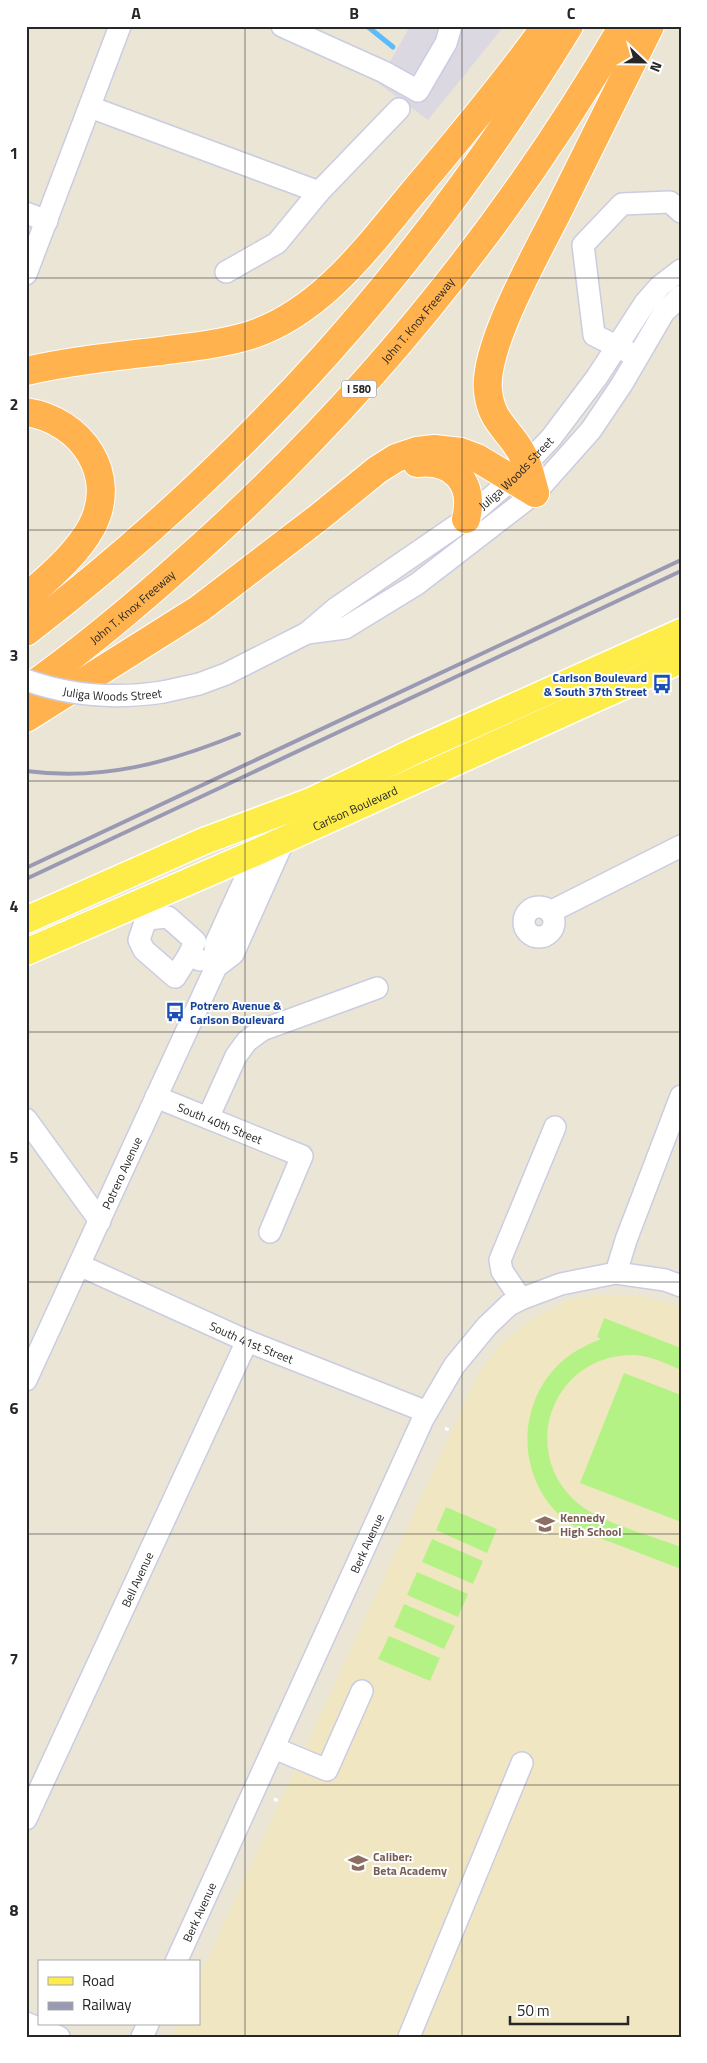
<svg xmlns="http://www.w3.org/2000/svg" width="707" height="2063" viewBox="0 0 707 2063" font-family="'Titillium Web',sans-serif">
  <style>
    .industrial { fill: #dcd8e2 }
    .education { fill: #f0e7c2 }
    .pitch { fill: #b5f286 }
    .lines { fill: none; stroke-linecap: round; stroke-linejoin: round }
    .stream { stroke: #5cbbfa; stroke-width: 5 }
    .minor-casing { stroke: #cbcce2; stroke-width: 24 }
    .major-casing { stroke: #fff; stroke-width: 29 }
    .highway-casing { stroke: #fff; stroke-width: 30 }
    .path { stroke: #fff; stroke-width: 3; stroke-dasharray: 4 2.5; stroke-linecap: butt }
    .minor { stroke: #fff; stroke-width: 21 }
    .major { stroke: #feec48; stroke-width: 26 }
    .highway { stroke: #ffb24d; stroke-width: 28 }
    .rail { stroke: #9999b3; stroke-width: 4 }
    .minor-bridge-casing { stroke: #cbcce2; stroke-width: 24; stroke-linecap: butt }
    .minor-bridge { stroke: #fff; stroke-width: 21 }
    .grid { fill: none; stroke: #272727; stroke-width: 1; stroke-opacity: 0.55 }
    .labels { text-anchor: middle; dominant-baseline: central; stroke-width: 4; stroke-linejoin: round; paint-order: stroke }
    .shield { fill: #fff; stroke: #686868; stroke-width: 1 }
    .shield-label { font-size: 11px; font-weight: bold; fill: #272727 }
    .street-label { font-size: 12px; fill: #272727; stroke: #fff }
    .transit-label { font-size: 12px; font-weight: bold; fill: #164399; stroke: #fff; text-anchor: end }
    .education-label { font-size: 12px; font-weight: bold; fill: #785e54; stroke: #fff; text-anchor: start }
    .neatline { fill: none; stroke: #272727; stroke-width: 2 }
    .grid-label { font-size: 16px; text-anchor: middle; font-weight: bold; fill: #272727 }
  </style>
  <rect width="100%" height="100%" fill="#ebe5d6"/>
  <!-- industrial -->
  <path class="industrial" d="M406,26H504L428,120L378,83L409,28Z"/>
  <!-- education -->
  <path class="education" d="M605,1295L641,1296L681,1307V2037H171L177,2024H199V1977L479,1372L503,1342L532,1319L569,1300Z"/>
  <!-- pitch -->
  <path class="pitch" d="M604,1318L681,1348V1370C665,1363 647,1354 630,1355C554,1357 520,1447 573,1499C596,1522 650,1535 681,1547V1569C658,1560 636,1552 613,1543C597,1537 579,1531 565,1520C517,1480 515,1407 559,1364C571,1352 586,1345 601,1339L597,1337Z
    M624,1373L681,1395V1522L580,1483Z
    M446,1507L497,1529L487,1553L436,1530Z
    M432,1539L483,1561L473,1584L422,1562Z
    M417,1572L468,1594L458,1617L407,1595Z
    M404,1604L455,1626L444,1649L394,1627Z
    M389,1636L440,1658L430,1681L378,1659Z"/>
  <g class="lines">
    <!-- stream -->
    <path class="stream" d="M367,26L393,47"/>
    <defs>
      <g id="minor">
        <path d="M282,26L384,72L418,91L446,43L451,26"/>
        <path d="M90,107L319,192L277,243L226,272"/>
        <path d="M319,192L399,109"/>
        <path d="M26,213L47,221"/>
        <path d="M26,274L120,26"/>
        <path d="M630,353L594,335L583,245L622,204L670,202L681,212"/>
        <path d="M307,633L345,628L417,584L535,493L591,430L622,384L664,312L681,296"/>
        <path id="s1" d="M163,692L199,684L226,674L307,633L335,609L466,519L511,480L551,438L597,377L645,303L660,286L681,270"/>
        <path d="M138,902L146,919L139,940L144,950L175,977L189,955"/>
        <circle cx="539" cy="922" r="15"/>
        <path d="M550,912L681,846"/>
        <path d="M146,919L168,917L195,941L189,955L200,960"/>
        <path d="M216,967L215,945L261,844"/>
        <path id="s2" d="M156,1097L302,1156L270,1232"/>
        <path d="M208,1118L236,1056L247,1041L262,1030L377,988"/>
        <path d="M26,1119L100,1221"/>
        <path id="s3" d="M79,1265L247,1341L427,1412"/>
        <path d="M616,1273L626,1240L681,1096"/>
        <path d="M521,1299L502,1271L500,1260L555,1127"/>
        <path id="s4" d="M26,1380L216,967L233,954L284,840L276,815"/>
        <path d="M274,1748L327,1770L362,1691"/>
        <path id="s5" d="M26,1819L247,1341"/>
        <path id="s6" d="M176,1962L423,1419L454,1366L487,1326L509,1305L521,1299L561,1284L616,1273L665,1280L681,1286"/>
        <path d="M26,2023L59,2037"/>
        <path d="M142,2037L148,2024"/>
        <path d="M409,2037L522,1763"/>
      </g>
      <g id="major">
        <path d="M26,920L204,841L311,801L417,750L681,632"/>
        <path id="s7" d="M26,952L257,852L681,660"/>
      </g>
      <g id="highway">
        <path d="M26,371C70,361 116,356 161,351C191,347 222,344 251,335C323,311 369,245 416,189C461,136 505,83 546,26"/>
        <path d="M26,412C81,420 120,475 91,528C76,555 49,577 26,598"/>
        <path d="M417,463C454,459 475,483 466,519"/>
        <path d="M535,493C531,478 528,463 520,450C507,428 491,421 488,391C483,347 536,255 557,213C588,151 619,89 650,26"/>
        <path d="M26,632C249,460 422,266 569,26"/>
        <path id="s8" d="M26,690C81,651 134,607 184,562C358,408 506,227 623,26"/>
        <path d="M26,718L199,609L318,518L377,470L396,458L417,451L434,449L461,452L477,458L535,493"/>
      </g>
    </defs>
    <!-- minor casing -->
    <use href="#minor" class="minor-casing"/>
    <!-- major casing -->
    <use href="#major" class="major-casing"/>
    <!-- highway casing -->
    <use href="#highway" class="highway-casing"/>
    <!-- path -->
    <path class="path" d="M445,1428L449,1430
      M274,1799L279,1801"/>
    <!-- minor -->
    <use href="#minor" class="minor"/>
    <!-- major -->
    <use href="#major" class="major"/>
    <!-- highway -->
    <use href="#highway" class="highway"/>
    <!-- rail -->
    <path class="rail" d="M26,771C103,781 168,763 239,734
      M26,868L681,560
      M26,879L681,571"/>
    <defs>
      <g id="minor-bridge">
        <path id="s9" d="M26,680C70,696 117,699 163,692"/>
      </g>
    </defs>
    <!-- minor-bridge casing -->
    <use href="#minor-bridge" class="minor-bridge-casing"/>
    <!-- minor-bridge -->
    <use href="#minor-bridge" class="minor-bridge"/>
  </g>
  <!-- grid -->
  <path class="grid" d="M245,26V2037M462,26V2037M26,278H681M26,530H681M26,781H681M26,1032H681M26,1282H681M26,1534H681M26,1785H681"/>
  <!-- icons -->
  <defs>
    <symbol id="bus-bare" viewBox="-9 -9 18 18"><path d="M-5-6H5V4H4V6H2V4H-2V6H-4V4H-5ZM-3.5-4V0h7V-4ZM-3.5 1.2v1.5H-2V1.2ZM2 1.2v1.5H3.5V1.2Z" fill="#1a4fb4" stroke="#fff" stroke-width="2.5" paint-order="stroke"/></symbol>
    <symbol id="school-bare" viewBox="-9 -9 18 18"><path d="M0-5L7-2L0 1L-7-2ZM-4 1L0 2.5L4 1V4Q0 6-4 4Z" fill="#8d6e63" stroke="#fff" stroke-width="2.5" paint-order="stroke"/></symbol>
  </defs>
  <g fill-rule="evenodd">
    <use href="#bus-bare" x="648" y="670" width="28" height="28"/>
    <use href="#bus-bare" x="161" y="998" width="28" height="28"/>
    <use href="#school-bare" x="531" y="1510" width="28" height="28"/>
    <use href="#school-bare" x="344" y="1849" width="28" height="28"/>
  </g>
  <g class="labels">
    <!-- shield labels -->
    <rect class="shield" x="341.5" y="380.5" width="35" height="17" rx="4"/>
    <g class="shield-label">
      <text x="359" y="389">I 580</text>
    </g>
    <!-- street labels -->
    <g class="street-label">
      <text stroke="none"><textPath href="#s8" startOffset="540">John T. Knox Freeway</textPath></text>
      <text stroke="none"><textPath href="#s1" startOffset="420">Juliga Woods Street</textPath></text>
      <text stroke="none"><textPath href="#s8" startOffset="135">John T. Knox Freeway</textPath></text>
      <text stroke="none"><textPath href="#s9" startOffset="88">Juliga Woods Street</textPath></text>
      <text stroke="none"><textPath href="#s7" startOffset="359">Carlson Boulevard</textPath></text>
      <text stroke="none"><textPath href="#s2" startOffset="69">South 40th Street</textPath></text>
      <text stroke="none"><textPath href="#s4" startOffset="228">Potrero Avenue</textPath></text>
      <text stroke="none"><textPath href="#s3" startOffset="189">South 41st Street</textPath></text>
      <text stroke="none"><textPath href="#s6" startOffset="460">Berk Avenue</textPath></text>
      <text stroke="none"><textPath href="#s5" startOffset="264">Bell Avenue</textPath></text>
      <text stroke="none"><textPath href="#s6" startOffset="55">Berk Avenue</textPath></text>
    </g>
    <!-- transit labels -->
    <g class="transit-label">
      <text x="647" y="677">Carlson Boulevard<tspan x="647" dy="14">&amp; South 37th Street</tspan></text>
      <text x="190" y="1005" text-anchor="start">Potrero Avenue &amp;<tspan x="190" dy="14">Carlson Boulevard</tspan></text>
    </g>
    <!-- education labels -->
    <g class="education-label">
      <text x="560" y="1517">Kennedy<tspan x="560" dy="14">High School</tspan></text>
      <text x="373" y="1856">Caliber:<tspan x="373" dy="14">Beta Academy</tspan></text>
    </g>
  </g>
  <!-- border -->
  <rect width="707" height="2063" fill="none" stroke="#ffffff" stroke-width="55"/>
  <!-- legend -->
  <rect x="38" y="1960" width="162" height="65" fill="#ffffff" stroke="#a9a9a9"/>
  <rect x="48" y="1977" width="25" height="8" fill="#feec48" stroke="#a9a9a9"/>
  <text x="82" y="1986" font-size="15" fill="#272727">Road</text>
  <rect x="48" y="2002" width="25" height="8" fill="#9999b3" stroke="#a9a9a9"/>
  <text x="82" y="2010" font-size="15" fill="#272727">Railway</text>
  <!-- north arrow -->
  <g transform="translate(644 62) rotate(112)" stroke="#ffffff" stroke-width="4" paint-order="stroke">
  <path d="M0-4L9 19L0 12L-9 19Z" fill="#272727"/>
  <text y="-8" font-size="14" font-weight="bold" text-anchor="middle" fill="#272727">N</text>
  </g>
  <!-- scale -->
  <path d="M510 2016v8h118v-8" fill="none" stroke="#272727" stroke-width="2.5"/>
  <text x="517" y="2016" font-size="15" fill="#272727" stroke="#ffffff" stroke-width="4" paint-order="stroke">50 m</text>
  <rect x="28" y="28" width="652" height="2008" class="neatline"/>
  <g class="grid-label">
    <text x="136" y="19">A</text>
    <text x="354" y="19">B</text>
    <text x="571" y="19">C</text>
    <text x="14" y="159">1</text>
    <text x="14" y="410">2</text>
    <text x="14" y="661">3</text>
    <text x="14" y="912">4</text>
    <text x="14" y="1163">5</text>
    <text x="14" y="1414">6</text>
    <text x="14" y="1665">7</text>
    <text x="14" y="1916">8</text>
  </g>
</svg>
